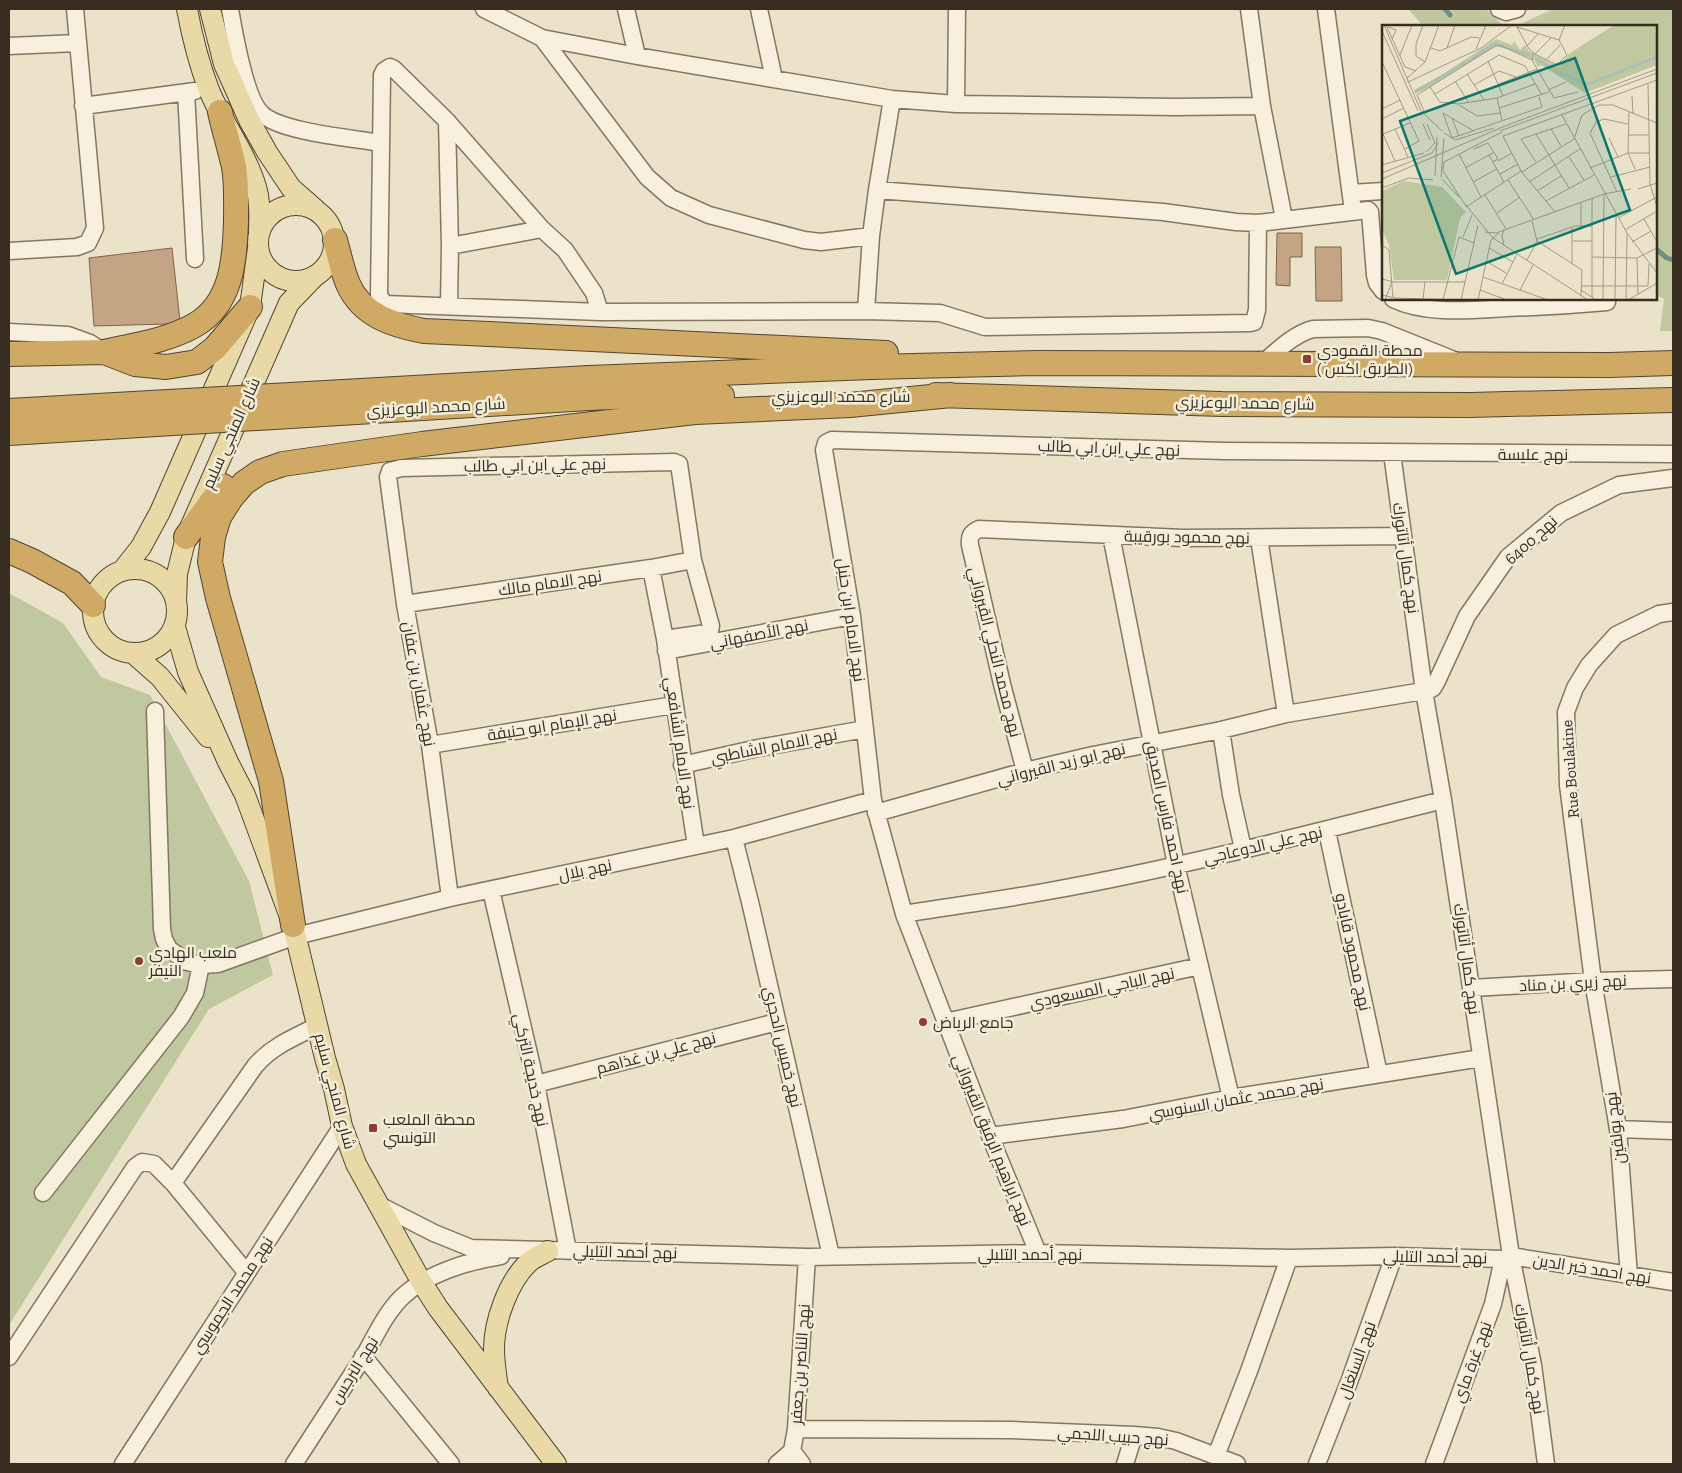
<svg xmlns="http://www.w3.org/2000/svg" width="1682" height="1473" viewBox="0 0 1682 1473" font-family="'Zilla Slab',Cairo,serif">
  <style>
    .green { fill: #bfc89e }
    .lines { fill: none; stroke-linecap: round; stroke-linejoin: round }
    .stream { stroke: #718d88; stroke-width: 5 }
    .building { fill: #c4a483; stroke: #826348 }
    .minor-casing { stroke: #857660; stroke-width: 19 }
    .major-casing { stroke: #534533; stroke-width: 22 }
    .highway-casing { stroke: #534533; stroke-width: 26 }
    .minor { stroke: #f6f0dc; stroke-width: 16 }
    .major { stroke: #e9d9a6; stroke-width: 20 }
    .highway { stroke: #d0a964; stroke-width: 24 }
    .highway-bridge-casing { stroke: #534533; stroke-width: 26; stroke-linecap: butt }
    .highway-bridge { stroke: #d0a964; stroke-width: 24 }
    .poi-dot { fill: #8e3c36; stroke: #f2edd8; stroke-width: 2 }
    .labels { text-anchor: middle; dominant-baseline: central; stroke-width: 5; stroke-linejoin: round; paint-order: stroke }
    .poi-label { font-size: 16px; fill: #372e21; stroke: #f2edd8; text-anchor: start }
    .street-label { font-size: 16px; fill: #372e21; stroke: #f2edd8 }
    .inset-river { fill: none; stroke: #a9bfba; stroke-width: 2.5 }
    .inset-road { fill: none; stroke: #a29b86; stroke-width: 1 }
    .view { fill: #0f766e; fill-opacity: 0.15; stroke: #0f766e; stroke-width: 2.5 }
    .inset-edge { fill: none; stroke: #372e21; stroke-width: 2.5 }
  </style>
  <rect width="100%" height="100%" fill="#eae3c9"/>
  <!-- green -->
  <path class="green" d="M1408,9H1486L1504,26H1423Z
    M1553,9H1673V331H1660L1664,299L1656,295V26H1516Z
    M9,593L63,623L101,677L150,695L249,881L273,975L209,1009L9,1325Z"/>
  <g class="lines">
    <!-- stream -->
    <path class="stream" d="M1445,9L1450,15
      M1656,249L1667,258L1673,260"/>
  </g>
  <!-- building -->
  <path class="building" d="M1277,233H1302V257H1290V286L1276,285Z
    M1315,247H1341L1342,301H1316Z
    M172,248L180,321L168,324L94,326L89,258Z"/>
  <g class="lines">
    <defs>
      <path id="minor" d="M230,9C234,32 245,99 262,114C281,132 352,138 380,143
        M484,9L542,38L637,56L892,99L956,104L1175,107L1262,106
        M626,9L637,56
        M759,9L774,79
        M1249,9L1262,106L1284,219
        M1326,9L1353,211
        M1499,9L1506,12L1517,9
        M542,38L647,177L671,198L709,215L804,240L821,242L871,236
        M9,46L77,43
        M186,92L195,259
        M956,104L957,9
        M83,106L195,91
        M447,121L450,246L449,305
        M877,190L1163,212L1236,222L1258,223L1368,210L1370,212L1375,275L1377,283L1383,291
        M1351,193L1383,191
        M450,246L542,229
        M9,251L77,247L88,243L95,228L75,9
        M1393,299C1426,315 1471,310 1507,308C1540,307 1574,305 1607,302
        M866,311L871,236L877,190L892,99
        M600,312L594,293L565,250L542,229L447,121L394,69L390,67L384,71L382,75L379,296L385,304L600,312L866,311L940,313L985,327L1250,323L1254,322L1257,310L1258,223
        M9,332L68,335L90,343L101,350
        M1263,363C1278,350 1294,334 1313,329L1368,328L1382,331L1454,360
        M1392,453L1424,691L1443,800L1511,1256L1533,1365L1546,1464
        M1111,535L1176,865L1231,1098
        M1259,538L1286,714
        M651,568L665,639L696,846
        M405,604L651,568L693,560
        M666,651L852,616
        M155,711L162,929L164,939L169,949L187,962L201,965L218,964L296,936L450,898L734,838L873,800
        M1221,730L1231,795L1243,849
        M430,745L674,705
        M682,765L758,748L865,729
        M1025,771L1002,684L970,545C969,536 971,533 979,529L1183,538L1403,536
        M876,813L1025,771L1093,755L1221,730L1286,714L1429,690L1433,688L1437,681L1467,616L1508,557L1561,513L1619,485L1673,478
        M1327,831L1379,1074
        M734,838L751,906L831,1256
        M491,890L536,1084L568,1251
        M450,898L430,745L405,604L388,477L390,471L401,468L674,462L679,464L693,560L711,626L710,631L706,633L665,639
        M904,914C952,906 1001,900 1049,891C1182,867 1313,833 1443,800
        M1472,988L1593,981L1673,979
        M945,1022L1200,966
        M536,1084L777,1022
        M1618,1129L1673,1131
        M990,1136L1123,1119L1231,1098L1481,1058
        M173,1183L255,1066C272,1046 295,1037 317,1026
        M43,1193L181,1017L195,993L201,965
        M377,1204L434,1233L471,1248L807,1257L1038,1253L1289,1258L1394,1256L1503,1259L1511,1256L1673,1282
        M1038,1253L990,1136L904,914L873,800L852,616L824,450L826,443L832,440L1225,451L1673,454
        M1629,1276L1618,1129L1593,981L1568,785L1566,712L1575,688L1589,665L1616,635L1659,614L1673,612
        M363,1356L451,1464
        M9,1357L135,1167L142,1162L154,1164L173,1183L246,1272
        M796,1429L1012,1430L1134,1435L1158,1437L1176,1441L1237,1464
        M792,1451L802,1464
        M1216,1456L1249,1371L1289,1258
        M123,1464L342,1126
        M294,1464C317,1428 341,1392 364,1356C375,1337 385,1314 401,1298C425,1274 468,1261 501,1256
        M777,1464L792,1451L796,1429L807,1257
        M1125,1464L1134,1435
        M1317,1464L1349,1382L1394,1256
        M1434,1464L1493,1304L1503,1259"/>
      <path id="major" d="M187,9C192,36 199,64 209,90C223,124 246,153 256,187C261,202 259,218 259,233
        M210,9L224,64L249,120L267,152L291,188L315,209
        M258 243a38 38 0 1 1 76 0a38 38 0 1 1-76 0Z
        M93 611a42 42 0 1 1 84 0a42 42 0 1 1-84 0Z
        M122,571L141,547L160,512L250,307L258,248
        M176,602L177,574L186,537L289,303L315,276
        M175,627L188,672L228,762L245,795L293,925L325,1058L334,1089L342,1126L356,1164L422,1283L438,1308L556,1464
        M133,653L160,677L208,737
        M498,1388C496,1375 494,1362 494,1349C494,1322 508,1282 528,1263C533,1258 541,1255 548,1251"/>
      <path id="highway" d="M335,240C339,254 342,270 348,284C362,316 393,325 424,331L886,353
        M104,352C134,345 167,341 195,325C232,304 235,259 236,221C236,203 237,185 234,167C230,149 224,130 220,112
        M9,354L104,352L135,364L166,367L197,362L215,348L250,307
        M588,378L871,367L1037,363L1610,365L1673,363
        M936,395L1222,404L1470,405L1673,400
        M589,398L633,396H722
        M186,537L223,486
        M9,551L32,561L72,583L93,605
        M293,925L271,781L218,598L210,562L213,537L219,517L231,498L244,483L260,472L283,464L422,444L695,412L850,405L951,395"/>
    </defs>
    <!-- minor casing -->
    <use href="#minor" class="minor-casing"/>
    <!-- major casing -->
    <use href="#major" class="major-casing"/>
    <!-- highway casing -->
    <use href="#highway" class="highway-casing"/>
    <!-- minor -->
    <use href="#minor" class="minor"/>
    <!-- major -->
    <use href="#major" class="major"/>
    <!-- highway -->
    <use href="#highway" class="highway"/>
    <defs>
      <path id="highway-bridge" d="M9,411L588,378
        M9,433L589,398"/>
    </defs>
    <!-- highway-bridge casing -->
    <use href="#highway-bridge" class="highway-bridge-casing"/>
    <!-- highway-bridge -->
    <use href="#highway-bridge" class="highway-bridge"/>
  </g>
  <!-- markers -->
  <g class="poi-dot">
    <rect x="1302" y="354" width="10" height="10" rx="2.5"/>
    <circle cx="139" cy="961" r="5"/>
    <circle cx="923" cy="1022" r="5"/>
    <rect x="368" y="1123" width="10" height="10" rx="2.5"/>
  </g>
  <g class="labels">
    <!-- poi labels -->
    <g class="poi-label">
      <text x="1317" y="350">محطة القمودي<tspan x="1317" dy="18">( الطريق اكس)</tspan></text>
      <text x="149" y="952">ملعب الهادي<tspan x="149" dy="18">النيفر</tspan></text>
      <text x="933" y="1022">جامع الرياض</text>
      <text x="383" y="1119">محطة الملعب<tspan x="383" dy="18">التونسي</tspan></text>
    </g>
    <!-- street labels -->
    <g class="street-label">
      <text x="841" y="396">شارع محمد البوعزيزي</text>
      <text transform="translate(1245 403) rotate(1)">شارع محمد البوعزيزي</text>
      <text transform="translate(436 407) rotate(-3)">شارع محمد البوعزيزي</text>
      <text transform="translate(231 433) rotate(-66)">شارع المنجي سليم</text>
      <text transform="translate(1109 448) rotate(2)">نهج علي ابن ابي طالب</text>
      <text x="1533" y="454">نهج عليسة</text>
      <text transform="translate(535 465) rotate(-1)">نهج علي ابن ابي طالب</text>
      <text transform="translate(1187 537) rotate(1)">نهج محمود بورقيبة</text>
      <text transform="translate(1531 540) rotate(-42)">نهج 6400</text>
      <text transform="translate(1406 558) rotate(82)">نهج كمال أتاتورك</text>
      <text transform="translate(550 583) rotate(-8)">نهج الامام مالك</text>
      <text transform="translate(851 620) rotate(82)">نهج الامام ابن حنبل</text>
      <text transform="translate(759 634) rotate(-11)">نهج الأصفهاني</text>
      <text transform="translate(995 652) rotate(76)">نهج محمد النحلي القيرواني</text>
      <text transform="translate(419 684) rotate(80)">نهج عثمان بن عفان</text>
      <text transform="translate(552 725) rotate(-9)">نهج الإمام ابو حنيفة</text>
      <text transform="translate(680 743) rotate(82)">نهج الامام الشافعي</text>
      <text transform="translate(774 746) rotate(-11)">نهج الامام الشاطبي</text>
      <text transform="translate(1061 764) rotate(-14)">نهج ابو زيد القيرواني</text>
      <text transform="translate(1570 769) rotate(-94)">Rue Boulakine</text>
      <text transform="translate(1167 817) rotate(78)">نهج احمد فارس الصديق</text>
      <text transform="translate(1263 845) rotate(-13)">نهج علي الدوعاجي</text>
      <text transform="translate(585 870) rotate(-12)">نهج بلال</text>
      <text transform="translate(1353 952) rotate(78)">نهج محمود قابادو</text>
      <text transform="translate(1467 959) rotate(82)">نهج كمال أتاتورك</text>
      <text transform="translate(1573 983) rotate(-3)">نهج زيري بن مناد</text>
      <text transform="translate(1102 988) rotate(-12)">نهج الباجي المسعودي</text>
      <text transform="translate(783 1047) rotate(77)">نهج خميس الحجري</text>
      <text transform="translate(656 1053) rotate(-15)">نهج علي بن غذاهم</text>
      <text transform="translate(531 1070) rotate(78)">نهج خديجة التركي</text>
      <text transform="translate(335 1091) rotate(75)">شارع المنجي سليم</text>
      <text transform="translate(1236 1099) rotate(-10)">نهج محمد عثمان السنوسي</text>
      <text transform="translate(1615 1128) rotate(-97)">نهج بولقين</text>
      <text transform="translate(992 1140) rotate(68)">نهج ابراهيم الرقيق القيرواني</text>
      <text transform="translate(625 1252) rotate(1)">نهج أحمد التليلي</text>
      <text x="1030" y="1254">نهج أحمد التليلي</text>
      <text transform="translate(1435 1257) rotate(1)">نهج أحمد التليلي</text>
      <text transform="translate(1592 1269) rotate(9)">نهج احمد خير الدين</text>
      <text transform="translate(232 1295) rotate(-57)">نهج محمد الجموسي</text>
      <text transform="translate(1530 1359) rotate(80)">نهج كمال أتاتورك</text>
      <text transform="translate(1357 1360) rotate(-70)">نهج السنغال</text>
      <text transform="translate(1472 1362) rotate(-70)">نهج غرة ماي</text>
      <text transform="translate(800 1364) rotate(-86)">نهج الناصر بن جعفر</text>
      <text transform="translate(354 1370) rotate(-58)">نهج النرجس</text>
      <text transform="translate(1113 1436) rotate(4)">نهج حبيب اللجمي</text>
    </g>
  </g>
  <!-- overview -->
  <g transform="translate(1382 25)">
    <rect width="275" height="275" fill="#eae3c9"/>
    <path d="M232,0H275V40L203,68L159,40L156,42L152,35L116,20L48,62L33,69L32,65L60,50L114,14L130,20L132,16L138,25L143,20L147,26L176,42L188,28ZM22,156L60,162L84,187L78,193L65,255H12L7,220L0,204V166Z" fill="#bfc89e"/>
    <path class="inset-river" d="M112,19L148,30M90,34L110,20M154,34L169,43M177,47L204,60L275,32M33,67L87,35"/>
    <path class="inset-road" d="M2,0L39,86L60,106M4,0L23,42L34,46M41,0L34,19V31L43,37M134,0L147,24L153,29L175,40L185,30L177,15L135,2M6,2L14,5L10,14M0,6L36,86M177,15L183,0M145,21L157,8M49,23L58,26L89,12L98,13M65,23L73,0M94,24L104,0M151,28L150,35L172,73L196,67M153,29L169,13M18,30L30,0M164,35L178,20M106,36L121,71M0,37L37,116L23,124M85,49L102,75M25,53L43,37L57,0M73,56L87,78M26,57L99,23L130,0M117,59L155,44M266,59L268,159L275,182M92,60L117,46L134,52M48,62L58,77L76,79L115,73L153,59M166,65L184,57M53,69L117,30L143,41L160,70M250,71L251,89M115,73L120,95M77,80L95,91L118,88M117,83L167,67M0,84L18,75M247,87L246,128L253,144M43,88L35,70L113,21H120L150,35M61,88L70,113L160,82L157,72M61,88L92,106M180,90L245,208L275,248M70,93L77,111M0,94L22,83M41,99L48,115M13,104L26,132M169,104L179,121M118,106L275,48M62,108L73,115L112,103M154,109L187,163M246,110H267M227,113L236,132M192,114L200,90L217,80H231L275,98M92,124L106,118L116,134L111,137M44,127L53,118L45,99M77,129L99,172M107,130L122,157M187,132L202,155M13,136L1,109L28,98M116,136L130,128M154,137L139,114L184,99M0,140L42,128M83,143L111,128M208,143L246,128H268M140,147L192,114M0,148L50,128L56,118M118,149L136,139M53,151L55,112M59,152L62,113M229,152L268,142M0,154L123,101L275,44M60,154L77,172M126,155L152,195M91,157L115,144M147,157L198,124M0,163L27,153L51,155M256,164L275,158M155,166L179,151M235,167L208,108L214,97L222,94L246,99M103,170L124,204M164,176L212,150M83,179L111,213L206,275M84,181L61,146L62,137L120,107M84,182L139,146M173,187L139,146L121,111L275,55M115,188L138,172M236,193L275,172M262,194L275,217M199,201V178M122,205L120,211L122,221M243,205L275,186M103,207L114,208L222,169L249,164M81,212L90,190M155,214L193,201H210M155,216L200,245M191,216H210M250,217L269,206M0,220L7,225L11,273M107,223L131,237M210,232L255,233L275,223M255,233L256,270M145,235L155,216L150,196M104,236L124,248M190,239V203M101,252L166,275M0,254L12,257H83M120,259L135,229M199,261H266M266,261L267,239M98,265L125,275M138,265L151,240M199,265L214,275M0,270L13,273L71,275M199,271L200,245M210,272V173M3,275L10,257M41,275L43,256M61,275L77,212L92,218M79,275L96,200M96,275L109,215L117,208M221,275L222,170M233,275L234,191M244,275L245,209M246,275L275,258"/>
    <path class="view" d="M193,33L248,185L74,249L18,96Z"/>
    <rect width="275" height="275" class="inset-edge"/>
  </g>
  <!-- border -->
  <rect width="1682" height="1473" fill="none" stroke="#372e21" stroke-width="20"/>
</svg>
